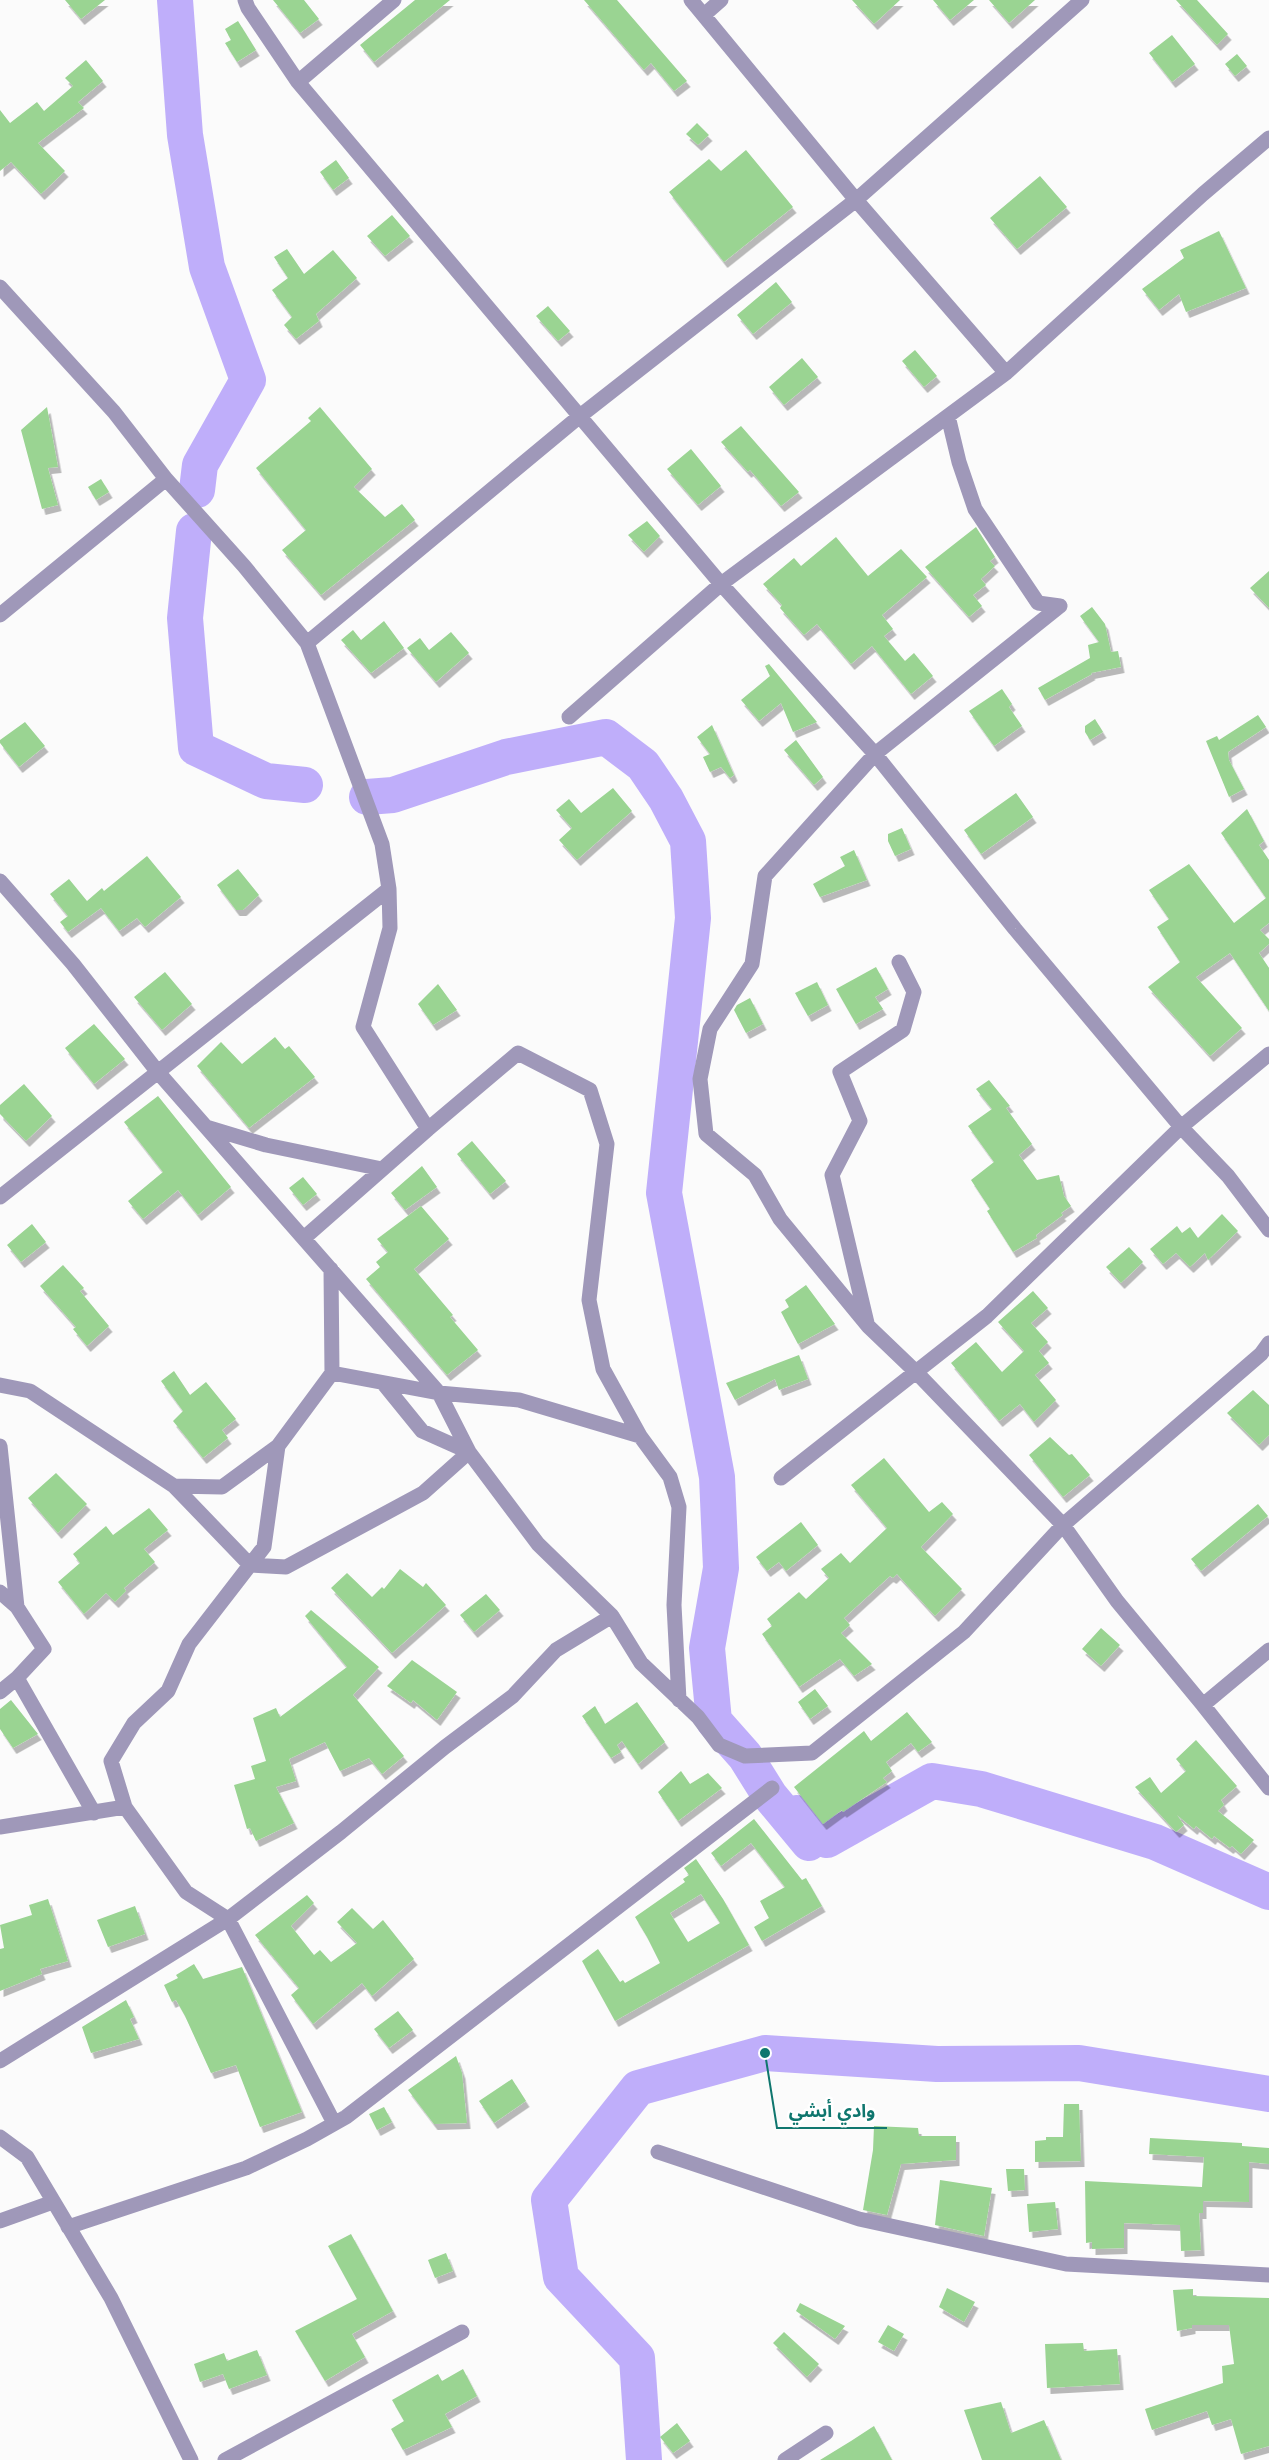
<svg xmlns="http://www.w3.org/2000/svg" width="1269" height="2460" viewBox="0 0 1269 2460" font-family="'Work Sans','Noto Sans Arabic',sans-serif">
  <style>
    .lines { fill: none; stroke-linecap: round; stroke-linejoin: round }
    .river { stroke: #bfaefa; stroke-width: 36 }
    .building { fill: #9ad492; fill-rule: evenodd; filter: url(#shadow) }
    .street { stroke: #9f98b9; stroke-width: 15 }
    .leader { fill: none; stroke: #0f766e; stroke-width: 2 }
    .callout-dot { fill: #0f766e; stroke: #fff; stroke-width: 2 }
    .callout-label { font-size: 18px; text-anchor: middle; font-weight: bold; fill: #0f766e; stroke: #fff; stroke-width: 5; stroke-linejoin: round; paint-order: stroke }
  </style>
  <defs>
    <filter id="shadow"><feDropShadow dx="3.5" dy="6" stdDeviation="0" flood-color="#0004"/></filter>
  </defs>
  <rect width="100%" height="100%" fill="#fbfbfb"/>
  <g class="lines">
    <!-- river -->
    <path class="river" d="M175,0L185,135L207,267L248,380L200,465L197,490
      M194,531L185,618L196,748L266,781L305,785
      M367,797L393,795L506,757L606,737L643,765L666,799L688,841L693,918L664,1193L717,1477L721,1568L707,1648L714,1721L745,1756L770,1796L809,1843
      M797,1813L827,1840L932,1781L981,1789L1155,1842L1269,1892
      M644,2460L637,2358L561,2277L549,2200L638,2088L765,2053L937,2064L1079,2063L1269,2094"/>
  </g>
  <!-- building -->
  <path class="building" d="M65,0H105L81,19Z
    M273,0H304L319,19L300,33Z
    M415,0H450L374,62L360,45Z
    M584,0H617L687,81L674,91L651,63L644,70Z
    M852,0H900L874,24Z
    M933,0H974L950,20Z
    M989,0H1035L1009,23Z
    M1176,0H1197L1228,34L1217,45Z
    M238,21L256,50L237,62L225,43L231,40L225,29Z
    M1172,35L1195,64L1172,82L1149,53Z
    M1237,54L1247,66L1235,76L1225,64Z
    M86,60L103,81L78,102L84,108L38,143L65,171L41,194L11,162L0,171V110L10,123L37,102L44,111L73,86L65,78Z
    M697,123L709,135L698,145L686,134Z
    M746,150L793,207L724,262L669,192L709,159L721,171Z
    M336,160L349,178L333,190L320,172Z
    M1040,176L1067,207L1017,249L990,218Z
    M392,215L410,236L385,256L367,236Z
    M1219,231L1246,288L1186,312L1179,294L1159,310L1142,289L1184,258L1180,250Z
    M287,249L304,274L333,250L357,278L316,314L319,321L296,339L284,325L292,317L272,290L288,278L274,257Z
    M776,282L792,302L753,334L737,315Z
    M548,306L570,331L558,341L536,316Z
    M915,350L937,376L924,387L902,361Z
    M802,358L818,377L784,405L769,387Z
    M47,407L58,467L48,468L58,505L42,509L21,430Z
    M320,407L372,469L354,487L385,517L402,504L415,520L321,595L282,550L306,530L256,468L311,421L308,418Z
    M741,426L799,492L781,506L750,470L748,472L721,442Z
    M691,449L721,486L698,505L667,469Z
    M101,479L109,492L96,500L88,487Z
    M647,521L660,536L644,552L628,535Z
    M976,527L995,557L990,561L995,566L981,579L986,585L973,595L982,606L969,617L925,567Z
    M836,537L868,576L901,549L927,577L882,615L893,629L884,636L905,661L914,653L933,676L911,694L872,646L851,664L817,624L804,635L780,608L782,605L763,584L794,558L801,566Z
    M1269,571V608L1250,588Z
    M1092,607L1105,624L1111,652L1118,651L1121,667L1091,673L1092,674L1045,700L1038,688L1090,658L1088,645L1099,642L1080,616Z
    M384,621L404,648L371,673L341,640L353,630L361,640Z
    M451,632L469,653L436,682L407,648L420,638L429,650Z
    M769,664L817,722L793,732L781,703L759,721L741,700L770,676L765,666Z
    M1002,689L1012,704L1009,707L1022,726L994,746L969,711Z
    M1258,715L1266,727L1228,752L1229,760L1244,789L1229,797L1206,741L1217,736L1219,740Z
    M1095,719L1103,732L1090,740L1085,732V726Z
    M25,722L45,746L19,767L0,743V740Z
    M712,725L734,775L730,778L721,767L710,772L703,757L710,754L697,737Z
    M796,740L823,777L814,785L784,750Z
    M613,788L632,811L577,860L559,840L572,828L556,810L569,799L581,813Z
    M1016,793L1033,817L981,854L964,830Z
    M1247,809L1264,841L1259,845L1269,860V923L1260,930L1269,939V944L1259,953L1269,968V1011L1230,953L1196,977L1242,1028L1210,1056L1148,987L1180,962L1157,927L1169,919L1149,890L1189,864L1234,923L1266,898L1221,833Z
    M902,828L911,849L895,856L888,841V834Z
    M854,850L867,880L820,897L813,884L845,866L840,857Z
    M147,856L181,897L145,927L137,918L119,931L101,908L68,932L60,922L68,916L50,894L69,879L87,901L102,888L104,891Z
    M238,869L259,895L243,910H236L217,885Z
    M876,967L888,989L875,997L883,1009L856,1024L836,989Z
    M165,972L192,1004L162,1030L134,997Z
    M817,982L828,1005L808,1016L795,993Z
    M438,984L457,1010L433,1025L418,1004Z
    M750,998L763,1024L746,1033L734,1010L737,1005Z
    M94,1024L125,1059L94,1084L65,1048Z
    M275,1037L285,1049L289,1046L315,1077L249,1128L197,1066L221,1042L242,1064Z
    M989,1080L1010,1106L1006,1108L1032,1144L1019,1155L1037,1180L1059,1175L1064,1196L1071,1206L1061,1213L1063,1215L1036,1235L1037,1238L1013,1252L987,1211L990,1209L971,1180L994,1162L968,1126L992,1109L976,1089Z
    M24,1084L52,1116L26,1141L0,1114V1105Z
    M158,1096L231,1187L198,1215L178,1190L143,1219L128,1201L163,1172L124,1122Z
    M472,1141L506,1181L490,1194L457,1154Z
    M422,1166L437,1187L405,1210L391,1193Z
    M303,1177L317,1194L303,1205L289,1188Z
    M421,1206L449,1239L414,1269L453,1315L450,1317L478,1350L447,1375L366,1279L380,1267L376,1262L388,1252L377,1239Z
    M1222,1214L1238,1231L1208,1260L1205,1253L1190,1267L1176,1253L1163,1264L1150,1249L1177,1226L1182,1233L1190,1227L1198,1238Z
    M32,1224L46,1242L21,1262L7,1245Z
    M1129,1247L1143,1262L1121,1283L1106,1267Z
    M63,1265L84,1288L80,1291L109,1326L87,1346L73,1329L76,1327L40,1286Z
    M806,1285L835,1324L798,1344L781,1312L789,1307L785,1300Z
    M1033,1291L1048,1308L1031,1323L1048,1342L1039,1351L1049,1363L1035,1375L1056,1400L1034,1422L1020,1404L999,1421L951,1363L976,1342L1002,1372L1024,1351L998,1322Z
    M799,1355L808,1379L779,1390L775,1379L735,1400L726,1383Z
    M174,1371L190,1395L206,1382L236,1419L222,1430L228,1438L203,1458L173,1421L183,1411L161,1381Z
    M1253,1390L1269,1405V1435L1259,1445L1227,1413Z
    M1050,1437L1069,1455L1072,1454L1090,1475L1063,1497L1029,1455Z
    M884,1458L929,1512L942,1502L953,1514L921,1547L962,1589L935,1616L897,1574L893,1578L890,1576L844,1618L850,1625L841,1633L872,1664L854,1676L840,1659L799,1687L762,1634L772,1626L767,1619L799,1592L806,1599L829,1578L821,1569L841,1553L850,1563L887,1528L851,1485Z
    M56,1473L87,1504L58,1533L28,1498Z
    M1258,1504L1268,1516L1201,1571L1191,1559Z
    M149,1508L168,1530L144,1549L155,1562L124,1588L126,1591L115,1602L106,1593L84,1614L58,1582L80,1563L73,1554L106,1526L113,1535Z
    M801,1522L818,1545L786,1571L779,1562L767,1571L756,1557Z
    M400,1569L423,1587L426,1583L446,1605L392,1653L331,1588L347,1573L372,1597L382,1587L384,1589Z
    M486,1594L500,1610L474,1632L460,1615Z
    M311,1610L379,1667L353,1695L404,1756L382,1774L369,1758L340,1771L325,1742L289,1759L296,1781L276,1787L294,1823L256,1841L250,1828L247,1829L234,1785L255,1779L251,1766L266,1761L253,1718L276,1708L280,1717L347,1667L305,1616Z
    M1101,1628L1120,1645L1101,1666L1082,1649Z
    M412,1660L457,1692L437,1720L413,1700L411,1703L387,1686Z
    M815,1689L828,1706L810,1719L798,1702Z
    M11,1700L38,1734L13,1748L0,1729V1709Z
    M637,1702L665,1742L638,1764L622,1741L617,1745L621,1752L611,1758L582,1716L595,1706L605,1724Z
    M907,1712L932,1742L918,1752L911,1743L886,1762L892,1771L883,1778L887,1782L843,1812L842,1810L823,1824L794,1787L864,1731L871,1741Z
    M1196,1740L1237,1786L1221,1800L1224,1805L1218,1811L1254,1840L1241,1854L1232,1846L1230,1848L1214,1836L1212,1839L1196,1826L1194,1829L1177,1815L1184,1825L1176,1832L1135,1787L1150,1777L1161,1793L1186,1771L1176,1759Z
    M681,1771L690,1784L708,1773L722,1788L678,1821L658,1792Z
    M754,1819L802,1880L806,1878L822,1906L762,1941L754,1927L769,1918L760,1901L785,1887L751,1843L721,1866L711,1853Z
    M696,1859L723,1899L749,1945L615,2021L582,1961L598,1949L620,1982L623,1980L625,1983L660,1963L647,1937L635,1917L685,1882L683,1879L689,1875L684,1868ZM701,1894L720,1923L688,1942L670,1913Z
    M307,1895L314,1903L291,1926L314,1955L320,1950L331,1962L357,1943L337,1922L352,1908L373,1929L383,1920L414,1959L372,1996L362,1983L313,2024L291,1995L299,1988L255,1935Z
    M48,1899L68,1961L40,1969L42,1974L0,1991V1949L4,1948L0,1925L32,1915L29,1905Z
    M135,1906L145,1934L108,1947L97,1920Z
    M194,1964L203,1979L242,1967L302,2112L260,2127L236,2065L211,2073L185,2016L176,2000L172,2002L164,1985L178,1978L176,1975Z
    M126,2000L134,2017L130,2019L139,2039L91,2053L82,2027Z
    M398,2011L413,2030L389,2048L374,2029Z
    M456,2056L462,2073L467,2123L434,2124L408,2090Z
    M512,2079L526,2101L494,2123L479,2101Z
    M1064,2104H1079L1081,2161L1035,2162V2141L1046,2140V2137H1063Z
    M384,2107L392,2122L377,2130L369,2114Z
    M874,2126L918,2128L919,2136H956V2160L901,2164L887,2215L863,2210L873,2150Z
    M1150,2138L1242,2143V2146L1269,2148V2164L1249,2162V2202L1203,2201V2213H1199L1201,2250L1181,2251L1180,2225L1124,2223V2248L1092,2249V2242L1086,2243L1085,2181L1202,2187L1204,2157L1149,2154Z
    M1006,2169H1024L1025,2190L1008,2191Z
    M940,2180L992,2188L984,2236L935,2225Z
    M1055,2202L1058,2229L1029,2232L1027,2204Z
    M351,2234L393,2311L352,2334L365,2357L325,2381L295,2331L357,2299L328,2246Z
    M446,2253L453,2271L435,2278L428,2260Z
    M947,2288L975,2302L964,2322L939,2307Z
    M1193,2289V2296L1269,2298V2446L1241,2454L1231,2419L1212,2425L1207,2411L1152,2430L1145,2409L1223,2383L1222,2366L1234,2364L1229,2325H1192V2328L1177,2331L1173,2290Z
    M800,2303L845,2326L835,2339L796,2311Z
    M888,2325L904,2334L894,2351L878,2342Z
    M784,2332L819,2364L807,2377L773,2343Z
    M1083,2343L1084,2351L1117,2349L1120,2384L1047,2388L1045,2344Z
    M257,2350L267,2375L229,2389L223,2374L200,2382L194,2364L224,2353L227,2361Z
    M463,2369L477,2396L445,2414L452,2427L403,2450L391,2429L404,2421L392,2400L438,2374L442,2381Z
    M1001,2402L1011,2433L1044,2420L1061,2460H982L964,2410Z
    M677,2423L690,2441L673,2453L660,2437Z
    M874,2426L892,2460H820L851,2441Z"/>
  <g class="lines">
    <!-- street -->
    <path class="street" d="M245,0L248,8L298,82L721,584L875,754L1015,929L1181,1127L1228,1176L1269,1230
      M691,0L856,200L1006,373L1203,194L1269,138
      M704,15L721,0
      M298,82L394,0
      M0,287L114,412L166,479L0,615
      M948,416L959,462L975,509L1038,603L1060,606
      M166,479L244,566L307,643
      M1060,606L875,754L765,876L752,964L710,1029L700,1079L706,1134L755,1175L780,1219L868,1326L916,1372L1063,1525L1117,1601L1203,1705L1269,1650
      M569,717L721,584L1006,373
      M0,881L73,964L157,1071L439,1393L519,1400L640,1436L670,1477L679,1507L674,1605L679,1700
      M206,1127L266,1145L382,1169
      M428,1129L518,1053L590,1090L607,1144L589,1300L603,1369L640,1436
      M0,1197L389,889
      M304,1238L428,1129L363,1027L390,928L389,889L382,844L307,643L580,416L856,200L1082,0
      M331,1269L332,1373L278,1446L264,1547L189,1644L168,1691L134,1723L111,1761L125,1807L186,1892L228,1919L334,2123
      M867,1323L832,1175L860,1121L840,1072L903,1030L914,992L899,962
      M332,1373L439,1393L469,1452L538,1544L612,1616
      M0,1385L30,1391L174,1486L250,1565L286,1567L423,1493L469,1452L422,1431L383,1383
      M0,1446L17,1607
      M781,1478L987,1316L1181,1127L1269,1054
      M174,1486L222,1487L278,1446
      M0,1592L17,1607L44,1649L17,1678L0,1692
      M17,1678L94,1813
      M1203,1705L1269,1788
      M0,1827L125,1807
      M0,2061L228,1919L341,1832L445,1747L513,1696L556,1650L612,1616L641,1663L698,1717L719,1745L745,1756L812,1753L964,1632L1063,1525L1261,1354L1269,1343
      M0,2137L27,2157L111,2298L191,2460
      M658,2152L859,2219L1066,2264L1269,2275
      M0,2221L53,2202
      M68,2227L246,2168L307,2139L346,2117L772,1788
      M225,2460L462,2332
      M785,2460L826,2433"/>
  </g>
  <!-- callouts -->
  <path class="leader" d="M765 2053L777 2128H887"/>
  <circle class="callout-dot" cx="765" cy="2053" r="6"/>
  <g class="callout-label">
    <text x="832" y="2117">وادي أبشي</text>
  </g>
</svg>
